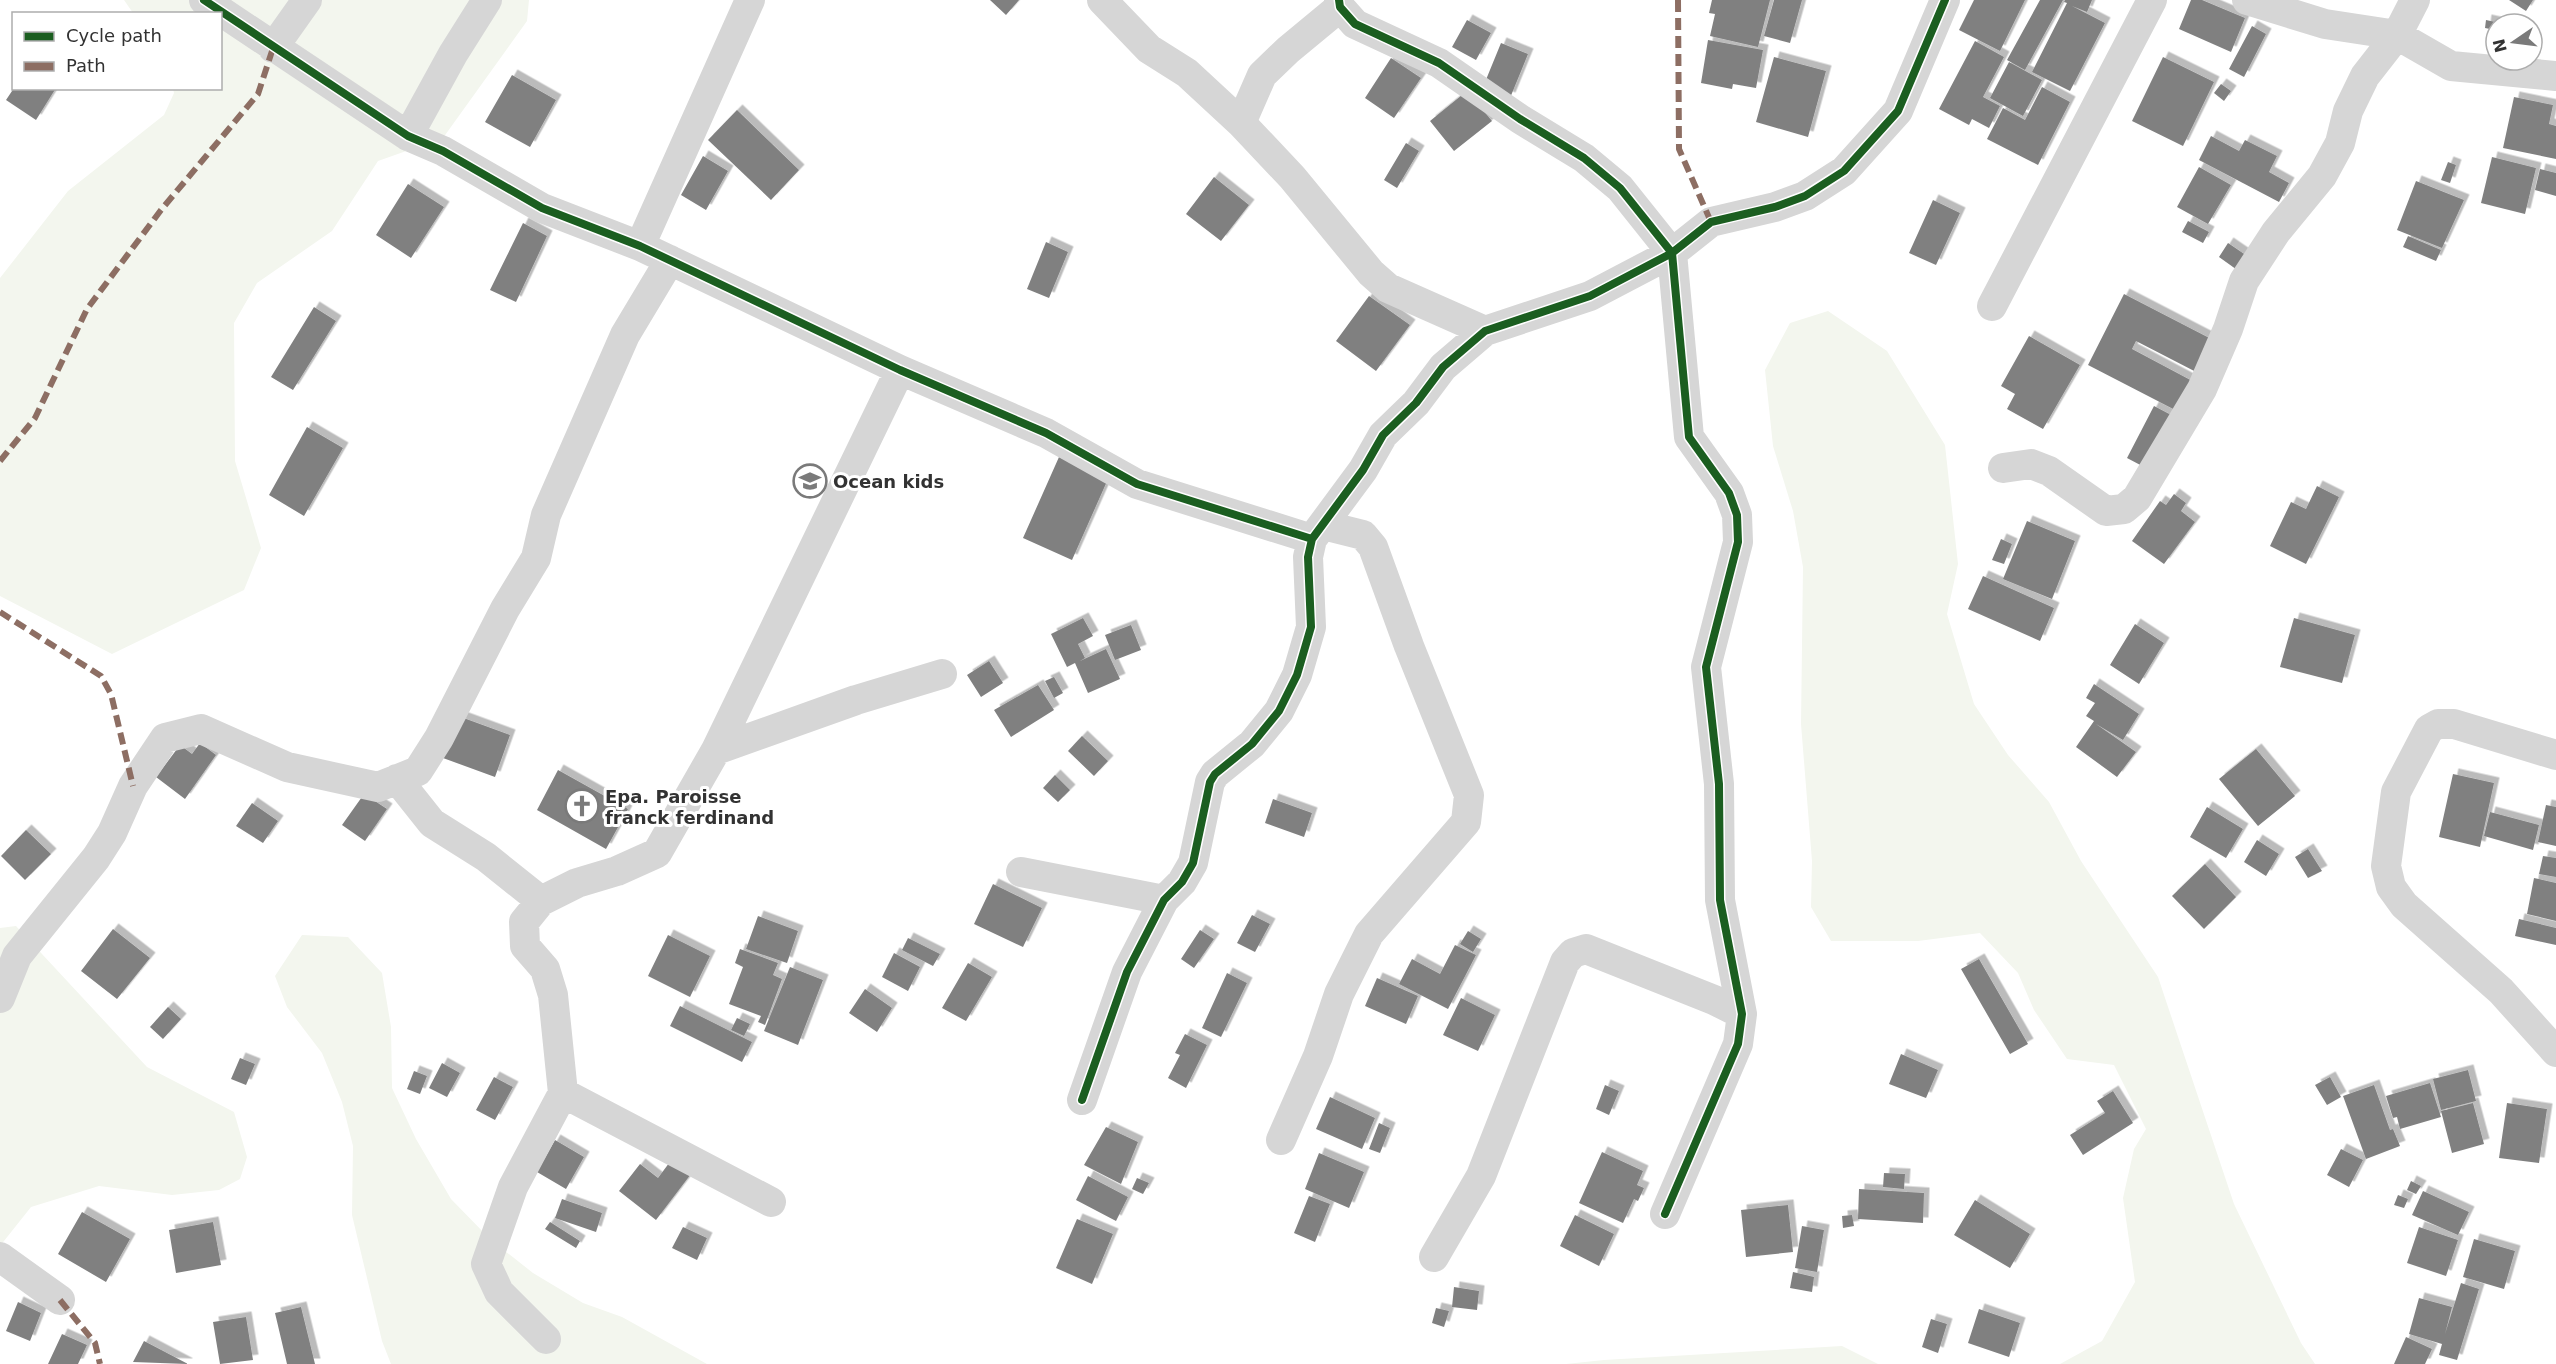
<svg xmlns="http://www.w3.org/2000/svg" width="2556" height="1364" viewBox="0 0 2556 1364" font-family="'DejaVu Sans',sans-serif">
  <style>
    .green { fill: #f3f6ee }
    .building { fill: #808080; filter: url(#shadow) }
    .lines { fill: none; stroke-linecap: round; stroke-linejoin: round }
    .minor { stroke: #d6d6d6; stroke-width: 30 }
    .quiet { stroke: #8d6e63; stroke-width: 6; stroke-dasharray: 12 6; stroke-linecap: butt }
    .cycleway-casing { stroke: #fff; stroke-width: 11 }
    .cycleway { stroke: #1b5e20; stroke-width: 8 }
    .labels { text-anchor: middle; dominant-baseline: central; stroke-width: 6; stroke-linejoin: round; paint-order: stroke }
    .poi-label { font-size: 18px; font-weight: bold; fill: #323232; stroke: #fff; text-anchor: start }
  </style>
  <defs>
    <filter id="shadow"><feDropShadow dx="5.5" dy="-5.5" stdDeviation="0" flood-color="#0004"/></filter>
  </defs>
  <rect width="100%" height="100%" fill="#fff"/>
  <!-- green -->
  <path class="green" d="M124,0H529L527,21L443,138L378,161L332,231L257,283L234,323L235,461L261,548L244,590L112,654L0,596V278L68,191L164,115L174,93L173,89L220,88V14L133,13Z
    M1828,311L1887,351L1945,445L1958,564L1947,614L1974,704L2008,755L2049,802L2081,861L2158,977L2234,1204L2301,1343L2315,1364H2060L2102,1341L2135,1282L2123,1198L2134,1149L2146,1129L2114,1065L2067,1059L2034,1010L2018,973L1980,933L1918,941H1831L1811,907L1812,861L1801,724L1803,567L1793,511L1773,446L1765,370L1790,323Z
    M16,926L147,1067L234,1112L247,1157L240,1179L219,1190L172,1195L99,1186L31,1207L0,1246V928Z
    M302,935L348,937L382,973L391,1027L392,1088L416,1139L451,1199L491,1240L533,1273L583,1303L622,1317L707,1364H391L382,1341L352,1215L353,1146L342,1102L322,1053L287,1007L275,976Z
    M1842,1346L1878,1364H1566L1604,1360Z"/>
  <!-- building -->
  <path class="building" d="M990,0H1019L1006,15Z
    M1712,0H1770L1758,47L1710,36L1715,14L1709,13Z
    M1774,0H1802L1790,43L1764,36Z
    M1974,0H2025L2000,51L1959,30Z
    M2040,0H2063L2025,70L2007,60Z
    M2065,0H2092L2087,12L2072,6L2105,23L2070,91L2032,72L2067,3L2064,2Z
    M2191,0H2202L2245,18L2231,52L2179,29Z
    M2509,0H2533L2526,11Z
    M1467,20L1491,33L1476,60L1452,47Z
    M2486,20L2500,23V24H2496L2495,30L2485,28Z
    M2252,26L2266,34L2244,77L2229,69Z
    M1708,40L1763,50L1756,88L1733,84L1732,89L1701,83Z
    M1975,41L2004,57L1983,97L2000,106L1989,128L1972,119L1969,125L1939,109Z
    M1501,43L1528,54L1510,98L1483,87Z
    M1774,57L1826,71L1808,137L1756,122Z
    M2163,57L2214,82L2183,146L2132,121Z
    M1391,58L1421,78L1394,118L1365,98Z
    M2009,62L2042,80L2023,116L1990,98Z
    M512,75L556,100L530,147L485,122Z
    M2221,84L2231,91L2224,101L2214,93Z
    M2042,87L2070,102L2038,165L1987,139L2003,108L2025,120Z
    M14,88H56L36,120L6,100Z
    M1467,91L1492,121L1454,151L1430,121Z
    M2514,97L2553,105L2549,124L2556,126V159L2503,148Z
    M737,110L799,170L771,200L708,140Z
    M2211,136L2239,151L2245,140L2277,156L2269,172L2289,183L2279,202L2199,160Z
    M1406,143L1419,151L1397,188L1384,180Z
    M703,156L728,171L706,210L681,195Z
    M2492,157L2536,168L2525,214L2481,203Z
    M2448,162L2456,165L2450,183L2441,180Z
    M2199,167L2231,185L2208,224L2177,207Z
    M2540,169L2556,173V196L2535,190Z
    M1214,177L1249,205L1221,241L1186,214Z
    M2416,181L2464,200L2442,248L2397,230Z
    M408,184L444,207L411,258L376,235Z
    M1933,200L1960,213L1936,265L1909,253Z
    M2188,221L2209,232L2203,243L2182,232Z
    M523,223L547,236L516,302L490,290Z
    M2408,236L2441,250L2436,261L2403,247Z
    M1046,242L1068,252L1049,298L1027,289Z
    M2228,243L2250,258L2240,272L2219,257Z
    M2124,294L2217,342L2200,374L2136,341L2132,349L2196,383L2181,413L2088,365Z
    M1369,296L1410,325L1376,371L1336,341Z
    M314,307L336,321L293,390L271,377Z
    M2029,336L2080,365L2043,429L2007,409L2015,394L2001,386Z
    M2154,406L2173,416L2146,468L2127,458Z
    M307,427L343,448L304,516L269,495Z
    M1059,457L1108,479L1072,560L1023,538Z
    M2317,486L2339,497L2306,564L2270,546L2291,502L2306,509Z
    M2174,494L2186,503L2181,511L2195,522L2164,564L2132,541L2160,501L2166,505Z
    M2027,521L2075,541L2052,599L2003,579Z
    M2001,539L2012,544L2004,564L1992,560Z
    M1983,576L2054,608L2040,641L1968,609Z
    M1083,618L1093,636L1078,644L1085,658L1080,661L1106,649L1120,679L1088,693L1075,663L1067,667L1051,634Z
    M2294,618L2355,635L2342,683L2280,667Z
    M2135,624L2164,643L2139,684L2110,665Z
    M1131,625L1141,650L1115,660L1105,635Z
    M989,661L1003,683L981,697L967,675Z
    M1054,677L1063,693L1054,698L1045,681Z
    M2094,684L2139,714L2123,740L2096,724L2136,752L2117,777L2076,747L2094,721L2086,716L2095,703L2086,698Z
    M1038,685L1054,710L1011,737L994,710Z
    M458,716L510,735L495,777L443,758Z
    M1082,736L1108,761L1094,776L1068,751Z
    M200,743L216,755L185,799L156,777L180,745L192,754Z
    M2256,749L2295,796L2258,826L2219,779Z
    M558,770L628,809L606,849L537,810Z
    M2453,774L2494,783L2480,847L2439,837Z
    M1055,775L1070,790L1058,802L1043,788Z
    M364,794L387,809L365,841L342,825Z
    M1273,799L1312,813L1304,837L1265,823Z
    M252,803L278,821L263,843L236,826Z
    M2546,805L2556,807V846L2538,842Z
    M2207,807L2243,829L2226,858L2190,837Z
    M2490,812L2539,825L2533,850L2484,836Z
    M26,830L51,854L25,880L1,856Z
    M2257,840L2279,854L2266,876L2244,862Z
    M2308,849L2322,871L2308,878L2295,857Z
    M2543,856L2556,858V877L2539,874Z
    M2205,864L2236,897L2204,929L2172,896Z
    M2534,878L2556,883V921L2527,914Z
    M993,884L1042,908L1023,947L974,924Z
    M1252,915L1270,924L1255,952L1237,943Z
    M758,916L798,931L787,963L746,949Z
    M2519,919L2556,928V945L2515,936Z
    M113,929L150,958L117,999L81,971Z
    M1200,930L1214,939L1194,968L1181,959Z
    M1468,931L1481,939L1473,952L1460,944Z
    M668,935L710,956L690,997L648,976Z
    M908,938L940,954L933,966L902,950Z
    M1455,945L1476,955L1448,1009L1399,984L1412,959L1440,974Z
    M740,949L778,963L773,975L782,979L765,1025L758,1022L761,1016L729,1004L743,967L735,963Z
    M894,953L920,967L908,991L882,977Z
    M1979,959L2028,1044L2010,1054L1961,969Z
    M968,963L992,977L966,1021L942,1008Z
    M790,967L823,980L798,1045L764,1031Z
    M1227,973L1247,983L1221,1037L1202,1028Z
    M1377,978L1418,996L1406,1024L1365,1006Z
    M865,989L892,1008L877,1032L849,1013Z
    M1461,998L1495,1015L1478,1051L1443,1035Z
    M680,1006L752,1042L742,1062L670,1026Z
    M168,1007L181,1019L163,1039L150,1027Z
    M737,1018L750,1024L744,1036L731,1030Z
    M1185,1034L1207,1045L1186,1088L1168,1078L1180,1055L1175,1053Z
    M1901,1054L1938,1070L1926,1098L1889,1084Z
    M240,1058L255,1064L246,1085L231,1079Z
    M442,1063L460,1073L447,1097L429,1088Z
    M2468,1070L2476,1101L2441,1110L2433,1079Z
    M414,1071L427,1076L420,1094L407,1089Z
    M494,1077L513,1087L495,1120L476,1110Z
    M2330,1077L2341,1097L2327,1105L2315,1085Z
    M2430,1083L2441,1117L2400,1129L2397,1117L2393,1118L2386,1096Z
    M1605,1085L1619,1091L1609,1115L1596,1109Z
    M2374,1085L2390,1130L2393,1129L2400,1146L2366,1159L2343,1096Z
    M2113,1091L2133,1123L2083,1155L2070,1135L2105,1113L2097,1101Z
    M1330,1097L1375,1118L1362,1149L1316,1129Z
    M2473,1103L2484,1144L2452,1153L2441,1111Z
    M2507,1103L2547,1109L2539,1163L2499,1158Z
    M1379,1123L1390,1128L1380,1153L1369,1149Z
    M1106,1127L1138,1142L1121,1184L1084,1165Z
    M555,1140L584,1157L566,1189L537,1172Z
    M2341,1149L2363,1160L2349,1187L2327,1175Z
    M1602,1152L1643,1171L1637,1185L1644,1188L1638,1201L1634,1199L1623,1223L1579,1203Z
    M1319,1153L1364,1172L1349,1208L1305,1189Z
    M675,1155L694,1170L656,1220L619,1191L640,1164L658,1178Z
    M1884,1173L1905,1174L1904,1189L1883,1187Z
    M1088,1176L1128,1197L1116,1221L1076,1200Z
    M1137,1178L1149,1183L1143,1194L1132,1189Z
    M2411,1181L2421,1186L2416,1194L2407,1190Z
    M1859,1189L1924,1193L1923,1223L1858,1219Z
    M2423,1191L2469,1212L2458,1235L2412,1215Z
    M2398,1195L2408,1199L2404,1208L2394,1205Z
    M1309,1196L1330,1204L1315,1242L1294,1233Z
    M562,1199L602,1213L596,1232L555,1218Z
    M1975,1200L2030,1234L2010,1268L1954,1235Z
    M1788,1205L1793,1252L1746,1257L1741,1210Z
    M82,1212L130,1239L106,1282L58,1254Z
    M1575,1215L1614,1234L1599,1266L1560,1246Z
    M1852,1215L1854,1226L1843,1228L1842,1216Z
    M1077,1219L1113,1234L1092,1284L1056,1268Z
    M213,1222L221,1265L176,1273L169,1230Z
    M550,1222L580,1241L576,1248L545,1229Z
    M1802,1226L1824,1230L1817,1272L1795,1268Z
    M683,1227L707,1238L697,1260L672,1248Z
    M2419,1227L2458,1240L2446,1276L2407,1263Z
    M2474,1239L2515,1251L2504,1289L2463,1277Z
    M1793,1272L1814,1277L1812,1292L1790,1288Z
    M2461,1283L2479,1289L2457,1360L2439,1355L2442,1344L2409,1334L2419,1298L2452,1307L2445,1334Z
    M1454,1287L1479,1291L1477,1310L1452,1307Z
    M18,1302L41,1313L30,1341L6,1331Z
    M301,1307L315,1364H287L275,1313Z
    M1436,1308L1449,1311L1444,1327L1432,1323Z
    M1979,1309L2020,1323L2009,1357L1968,1343Z
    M246,1317L253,1360L220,1364L213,1322Z
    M1931,1319L1947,1324L1938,1353L1922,1347Z
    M62,1334L87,1345L78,1364H48Z
    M2406,1337L2432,1349L2425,1364H2394Z
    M144,1341L188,1364L133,1362Z"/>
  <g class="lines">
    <!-- minor -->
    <path class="minor" d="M204,0L408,136L443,151L542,208L640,246L900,370L1046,433L1137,484L1312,539
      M1102,0L1149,49L1187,73L1241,123L1292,177L1371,273L1388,288L1485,331
      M1339,0L1340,7L1355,24L1439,63L1520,119L1584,158L1620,188L1672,253L1689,437L1729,493L1737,515L1738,542L1706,667L1719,784L1720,900L1742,1014L1738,1044L1665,1214
      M2247,0L2325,24L2397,35L2451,66L2556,76
      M273,48L307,0
      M1241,123L1262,75L1288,50L1340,7
      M408,136L453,54L487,0
      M640,246L750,0
      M1992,306L2152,0
      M2003,468L2031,464L2049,471L2106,511L2124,509L2137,498L2202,389L2228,329L2244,281L2276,232L2322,176L2340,143L2348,111L2365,76L2397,35L2415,0
      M716,750L856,700L942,674
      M2556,755L2454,724H2438L2429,729L2396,792L2386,866L2391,887L2404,905L2501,991L2556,1052
      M397,779L432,823L486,857L541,901
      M1021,872L1164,900
      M0,998L17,956L96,858L112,833L133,786L165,738L201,729L287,767L378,787L418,771L439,738L505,609L536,558L546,515L625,335L670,260
      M563,1093L771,1202
      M1082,1100L1127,972L1164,900L1182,882L1193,863L1210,782L1215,774L1252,744L1279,711L1297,675L1311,627L1308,557L1312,539L1363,470L1383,435L1416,403L1443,367L1485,331L1590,296L1672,253L1711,222L1775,207L1805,196L1844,171L1898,111L1945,0
      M1281,1140L1318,1056L1339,994L1369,934L1466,822L1469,795L1409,646L1373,547L1363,535L1323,525
      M0,1257L60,1300
      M1434,1257L1481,1176L1565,962L1573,953L1586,949L1714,1000L1742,1014
      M546,1339L499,1292L486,1264L513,1187L563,1093L553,995L545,969L525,946L524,922L541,901L577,883L617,871L657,853L716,750L900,370"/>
    <!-- quiet -->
    <path class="quiet" d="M1678,0L1679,149L1711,222
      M0,461L35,418L87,309L161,210L258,94L273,48
      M0,612L101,676L111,694L133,786
      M60,1300L95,1343L100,1364"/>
    <defs>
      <path id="cycleway" d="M204,0L408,136L443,151L542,208L640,246L900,370L1046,433L1137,484L1312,539
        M1339,0L1340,7L1355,24L1439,63L1520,119L1584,158L1620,188L1672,253L1689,437L1729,493L1737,515L1738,542L1706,667L1719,784L1720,900L1742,1014L1738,1044L1665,1214
        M1082,1100L1127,972L1164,900L1182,882L1193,863L1210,782L1215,774L1252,744L1279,711L1297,675L1311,627L1308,557L1312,539L1363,470L1383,435L1416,403L1443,367L1485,331L1590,296L1672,253L1711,222L1775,207L1805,196L1844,171L1898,111L1945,0"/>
    </defs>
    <!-- cycleway casing -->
    <use href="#cycleway" class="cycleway-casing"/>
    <!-- cycleway -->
    <use href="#cycleway" class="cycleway"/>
  </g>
  <!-- icons -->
  <defs>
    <symbol id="school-ring" viewBox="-11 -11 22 22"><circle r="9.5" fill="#fff" stroke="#7a7a7a" stroke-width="1.5"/><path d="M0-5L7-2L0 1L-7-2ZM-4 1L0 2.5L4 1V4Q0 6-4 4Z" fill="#7a7a7a"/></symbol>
    <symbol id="church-ring" viewBox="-11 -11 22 22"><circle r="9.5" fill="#fff" stroke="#7a7a7a" stroke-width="1.5"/><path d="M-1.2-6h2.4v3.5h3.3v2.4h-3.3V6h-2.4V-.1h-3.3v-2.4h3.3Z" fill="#7a7a7a"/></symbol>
  </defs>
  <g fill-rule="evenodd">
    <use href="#school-ring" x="791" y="462" width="38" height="38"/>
    <use href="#church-ring" x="563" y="787" width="38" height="38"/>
  </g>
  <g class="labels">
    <!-- poi labels -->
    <g class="poi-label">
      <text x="833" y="481">Ocean kids</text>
      <text x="605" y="796">Epa. Paroisse<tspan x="605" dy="21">franck ferdinand</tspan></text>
    </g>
  </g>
  <!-- legend -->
  <rect x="12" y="12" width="210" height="78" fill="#ffffff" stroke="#adadad" stroke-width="1.5"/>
  <rect x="24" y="32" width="30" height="9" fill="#1b5e20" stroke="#adadad" stroke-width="1.5"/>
  <text x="66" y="42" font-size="18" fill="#323232">Cycle path</text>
  <rect x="24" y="62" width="30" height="9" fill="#8d6e63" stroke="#adadad" stroke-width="1.5"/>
  <text x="66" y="72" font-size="18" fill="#323232">Path</text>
  <!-- north arrow -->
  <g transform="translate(2514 42) rotate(256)"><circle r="28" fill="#ffffff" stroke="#adadad" stroke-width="1.5"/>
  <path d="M0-4.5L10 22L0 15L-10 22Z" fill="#7a7a7a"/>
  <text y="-9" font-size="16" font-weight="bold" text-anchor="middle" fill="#323232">N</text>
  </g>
</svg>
